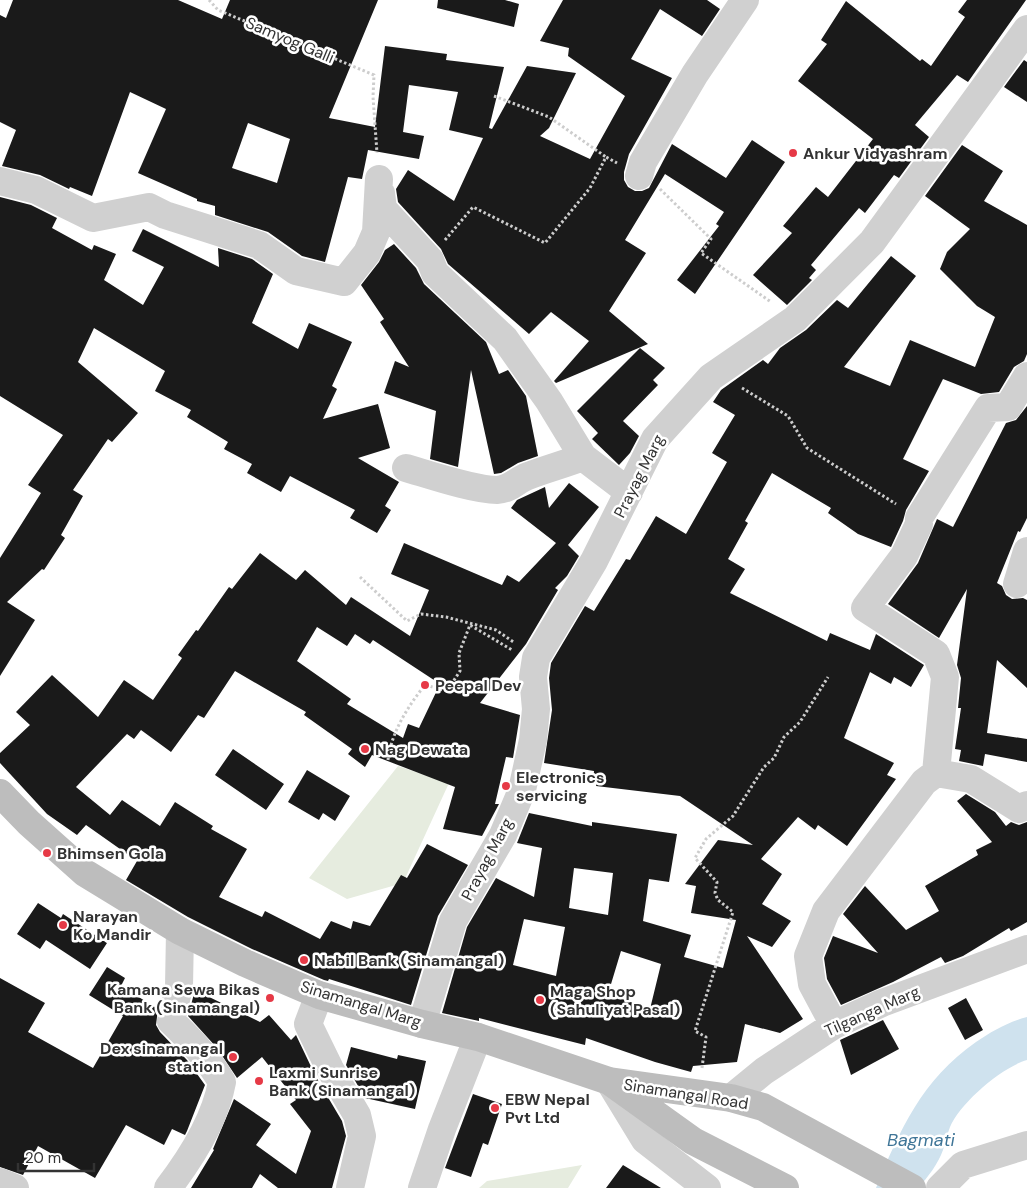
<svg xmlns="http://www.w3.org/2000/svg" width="1027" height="1188" viewBox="0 0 1027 1188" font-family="'DM Sans',sans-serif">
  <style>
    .green { fill: #e6ecdf }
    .water { fill: #cfe2ee }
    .building { fill: #1a1a1a; fill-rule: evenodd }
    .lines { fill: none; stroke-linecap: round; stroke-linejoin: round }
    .path { stroke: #cdcdcd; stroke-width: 3; stroke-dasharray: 2.5 2.5; stroke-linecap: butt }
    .street { stroke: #d0d0d0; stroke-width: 28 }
    .secondary { stroke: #bdbdbd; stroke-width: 28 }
    .poi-dot { fill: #e63946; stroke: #fff; stroke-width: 2 }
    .labels { text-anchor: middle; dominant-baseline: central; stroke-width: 5; stroke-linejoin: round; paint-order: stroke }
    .street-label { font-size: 16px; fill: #333; stroke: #fff }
    .poi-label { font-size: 16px; font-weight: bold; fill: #333; stroke: #fff; text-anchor: start }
    .water-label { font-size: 18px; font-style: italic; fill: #3f7597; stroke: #fff }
  </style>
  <rect width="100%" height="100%" fill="#fff"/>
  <!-- green -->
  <path class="green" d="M398,766L449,783L403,883L347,899L309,878Z
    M582,1165L568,1188H479L487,1181Z"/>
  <!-- water -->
  <path class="water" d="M1027,1017V1060C1002,1067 960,1103 950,1127C947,1134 946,1142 943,1150C938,1164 928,1177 918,1188H876C900,1129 922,1080 976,1042C992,1031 1008,1022 1027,1017Z"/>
  <!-- building -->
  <path class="building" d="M13,0H178L222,19L230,0H378L329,118L375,127L385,46L447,54L446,60L504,67L489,128L492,129L527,66L576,73L549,128L540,136L590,159L625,96L568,56L569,48L540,41L563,0H707L720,9L702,36L660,9L631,59L672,78L629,154L624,172V180L628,187L635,191H642L649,188L672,144L726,178L752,140L785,162L695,294L677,280L719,226L716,224L724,212L665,174L625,240L646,253L609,311L648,344L556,383L554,381L589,341L551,312L529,334L448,264L441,249L398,202L396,189L408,170L454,201L483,138L449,130L458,92L409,85L403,132L424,136L419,159L368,150L362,179L348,177L325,262L302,256L268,232L215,215V206L197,201V199L138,173L166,109L130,92L92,196L70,187L69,189L40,175L2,166L16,130L0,122V15L6,18ZM248,123L290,139L277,183L232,168Z
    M438,0H505L519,4L514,27L437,8Z
    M967,0H1026L968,82L957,75L915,125L929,137L899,178L894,175L865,213L859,208L811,265L816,270L809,278L812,280L787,305L753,275L792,233L783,226L816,187L828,197L873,139L798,81L827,44L821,40L846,1L920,61L922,59L931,66L965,17L958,12Z
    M1024,60L1027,62V102L1004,87Z
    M962,145L1003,171L984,201L1027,225V354L1024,361L1014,367L999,392L981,394L943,379L903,459L929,471L906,510L903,521L891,547L858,534L828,513L831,508L772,473L745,521L748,523L728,559L745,569L730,593L827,641L830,633L870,650L876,634L924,665L911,687L894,677L891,684L870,672L844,738L894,763L887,775L896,779L847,846L818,825L815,830L798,817L761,859L782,874L762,904L791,921L772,947L747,936L803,1019L780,1033L745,1024L737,1062L693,1066L691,1072L655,1062L586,1038L585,1045L479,1018V1021L442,1013L467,927L496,878L534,897L542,848L517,843L529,813L592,826V822L677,834L669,882L649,879L643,921L691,935L684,957L723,968L736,920L691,913L696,886L685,884L718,840L753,845L680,796L596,786L597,782L593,781L594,771L544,763L552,710L549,678L551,663L585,606L594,611L626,559L630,560L656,516L686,534L727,462L712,453L735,415L713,402L721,390L763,360L768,364L780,348L806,330L837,300L848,308L891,256L916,276L844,367L890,386L910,340L975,367L995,317L977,306L940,269L947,252L970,229L925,196ZM574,868L613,873L608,915L569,908ZM524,919L565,927L556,976L513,965ZM621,951L661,964L650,1009L608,994Z
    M0,197L31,205L57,218L52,228L92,250L94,245L116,254L104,280L143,305L164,267L132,251L143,229L219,267L218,248L252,259L273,274L252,323L298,349L309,323L352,342L332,386L337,389L323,419L378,404L390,448L358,458L399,482L385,506L391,510L377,533L350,518L355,510L290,476L281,492L247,473L252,464L224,449L228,442L187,417L191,410L155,391L165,371L94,328L78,362L138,413L112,442L108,439L73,490L83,496L61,535L65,538L44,570L42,569L7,602L35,620L0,676V558L41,493L28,485L63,435L0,396Z
    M394,244L416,268L424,284L486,342L499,374L508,370L526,396L538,456L518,463L501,473L494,474L471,370L458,467L430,459L436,411L384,393L395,361L409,367L380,322L384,319L361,285L379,262L385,250Z
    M640,348L665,368L653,380L658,385L623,421L639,436L630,453L619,465L592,439L598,433L577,411Z
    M1027,406V518L1020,532L1018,531L997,583L1002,586L1006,595L1012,599L1023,598L1027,600V688L997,660L987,733L1027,739V762L985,754L983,766L959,761L961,750L955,749L961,708H958L961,678L957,665L967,589L939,638L888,604L918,563L937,519L953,527L1006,423L1016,420Z
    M569,483L599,507L568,545L579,556L567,576L555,588L558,590L526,644L480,703L520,715L513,758L506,757L495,804H499L482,836L443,829L455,787L372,755L365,767L348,754L352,749L304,715L306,712L235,671L204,718L198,715L171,752L141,730L134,739L127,734L76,787L110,815L122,800L160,826L175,802L213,826L211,829L247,849L219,897L262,917L265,911L320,939L331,921L351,929L353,921L370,926L401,875L407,878L427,844L468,865L438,916L411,1005L329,979L328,981L324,980L252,949L188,917L126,880L137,861L86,825L77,835L47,814L0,763V753L30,725L16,712L52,675L98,717L124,680L153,700L182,658L178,655L196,630L198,631L229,587L232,589L260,553L296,580L305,570L346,605L351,597L410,636L429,590L391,574L404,543L502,585L507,575L519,582L556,543L511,508L517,500L545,487L549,508ZM317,627L347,646L355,634L370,644L373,640L440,684L419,728L408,724L403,738L347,704L351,699L297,661Z
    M233,749L284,784L266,810L215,775Z
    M307,770L350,796L335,821L323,813L319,820L288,802Z
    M966,794L995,812L1006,826L1011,822L1019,825L1027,822V922L1011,931L1009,928L963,956L945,963L941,957L893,982L841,1005L827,979L824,958L833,936L878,953L843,914L865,886L906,930L939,911L925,886L978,855L976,850L992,842L957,801Z
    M38,903L61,918L63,914L107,943L90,969L46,940L40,949L17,934Z
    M107,967L125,978L121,986L158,1009L156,1025L160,1032L187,1060L205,1085L187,1131L185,1135L172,1129L164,1145L126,1125L95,1178L38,1146L23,1175L0,1167V978L45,1003L28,1032L93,1068L123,1016L89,995Z
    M195,990L260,1022L269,1015L291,1040L296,1035L316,1077L342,1121L346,1136L332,1188H278L260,1174L252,1188H191L214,1150L213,1149L234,1099L271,1124L256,1145L296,1174L311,1131L290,1104L296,1100L262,1057L237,1078L217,1048L188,1016Z
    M966,998L983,1030L965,1040L948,1008Z
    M883,1020L899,1049L851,1075L840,1040Z
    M351,1047L397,1059L398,1055L426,1061L415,1109L365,1098L346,1065Z
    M473,1094L502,1104L488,1145L483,1143L471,1177L445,1168Z
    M623,1165L661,1188H606Z"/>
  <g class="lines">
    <!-- path -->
    <path class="path" d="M209,0L218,10L374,75L373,97L377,153
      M494,96L549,117L606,157
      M660,189L711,239L701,253L771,302
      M445,240L473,207L545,243L590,188L606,157L617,163
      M742,388L788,416L807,448L896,504
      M360,577L407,621L421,614L446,617L496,630L515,643
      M388,760C391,733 408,706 425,685L447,691L460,671L459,653L470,625L512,650
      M702,1068L706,1037L695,1031L733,912L718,900L715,893L717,882L695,858L706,839L733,816L764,767L774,758L784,737L800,722L828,677"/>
    <!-- street -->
    <path class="street" d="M639,176L643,162L695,74L745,0
      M0,181L36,190L93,218L149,207L165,215L259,245L296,271L344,282L367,253L376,232L379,179
      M381,193L383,209L430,260L435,273L505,339L549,401L583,457L629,492
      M406,468C430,475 474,490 497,490C512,489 516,480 528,476C546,469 565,464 583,457
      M1017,584L1027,551
      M936,773L971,779L1019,809L1027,805
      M319,995L308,1024L330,1069L357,1115L362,1136L350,1188
      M422,1024L453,921L503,835L522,790L533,740L536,709L533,677L536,658L594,561L655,439L711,377L795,319L872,242L1027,29
      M834,1025L812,984L808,956L826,911L924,782L936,773L945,677L936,654L865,608L904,556L919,524V518L988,408L1008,407L1027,376
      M609,1081L645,1140L707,1188
      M731,1098L764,1071L834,1025L882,1003L1027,949
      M0,1182L15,1188
      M168,1188C191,1158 215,1120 222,1082C208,1058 191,1040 171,1021L179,987L180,931
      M422,1188L442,1129L478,1037
      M940,1188L963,1165L1027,1145"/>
    <!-- secondary -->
    <path class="secondary" d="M0,793L29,823L85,873L180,931L245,963L319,995L422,1024L478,1037L609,1081L731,1098L763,1107L912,1188
      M612,1083L693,1141L785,1188"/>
  </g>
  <!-- markers -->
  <g class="poi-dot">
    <circle cx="793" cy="153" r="5"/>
    <circle cx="425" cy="685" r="5"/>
    <circle cx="365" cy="749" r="5"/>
    <circle cx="506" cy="786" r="5"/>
    <circle cx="47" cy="853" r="5"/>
    <circle cx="63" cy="925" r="5"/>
    <circle cx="304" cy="960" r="5"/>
    <circle cx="270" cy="998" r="5"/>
    <circle cx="540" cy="1000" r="5"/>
    <circle cx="233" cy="1057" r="5"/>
    <circle cx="259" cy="1081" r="5"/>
    <circle cx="495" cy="1108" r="5"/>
  </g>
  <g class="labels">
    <!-- street labels -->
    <g class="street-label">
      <text transform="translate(290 40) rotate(23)">Samyog Galli</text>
      <text transform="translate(639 476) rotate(-63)">Prayag Marg</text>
      <text transform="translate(487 859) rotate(-62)">Prayag Marg</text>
      <text transform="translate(361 1004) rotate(17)">Sinamangal Marg</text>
      <text transform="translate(872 1011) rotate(-24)">Tilganga Marg</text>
      <text transform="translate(686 1094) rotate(9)">Sinamangal Road</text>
    </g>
    <!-- poi labels -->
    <g class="poi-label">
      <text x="803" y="153">Ankur Vidyashram</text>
      <text x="435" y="685">Peepal Dev</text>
      <text x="375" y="749">Nag Dewata</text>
      <text x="516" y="777">Electronics<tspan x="516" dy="18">servicing</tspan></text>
      <text x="57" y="853">Bhimsen Gola</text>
      <text x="73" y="916">Narayan<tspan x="73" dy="18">Ko Mandir</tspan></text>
      <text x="314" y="960">Nabil Bank (Sinamangal)</text>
      <text x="260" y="989" text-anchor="end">Kamana Sewa Bikas<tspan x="260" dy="18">Bank (Sinamangal)</tspan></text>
      <text x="550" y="991">Maga Shop<tspan x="550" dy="18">(Sahuliyat Pasal)</tspan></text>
      <text x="223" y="1048" text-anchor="end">Dex sinamangal<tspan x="223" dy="18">station</tspan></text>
      <text x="269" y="1072">Laxmi Sunrise<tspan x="269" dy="18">Bank (Sinamangal)</tspan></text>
      <text x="505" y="1099">EBW Nepal<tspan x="505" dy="18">Pvt Ltd</tspan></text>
    </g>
    <!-- water labels -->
    <g class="water-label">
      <text x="921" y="1140">Bagmati</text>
    </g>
  </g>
  <!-- scale -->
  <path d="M18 1163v8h76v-8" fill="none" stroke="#333333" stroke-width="2.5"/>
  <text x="25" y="1163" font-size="15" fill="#333333" stroke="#ffffff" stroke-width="4" paint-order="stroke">20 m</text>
</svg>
